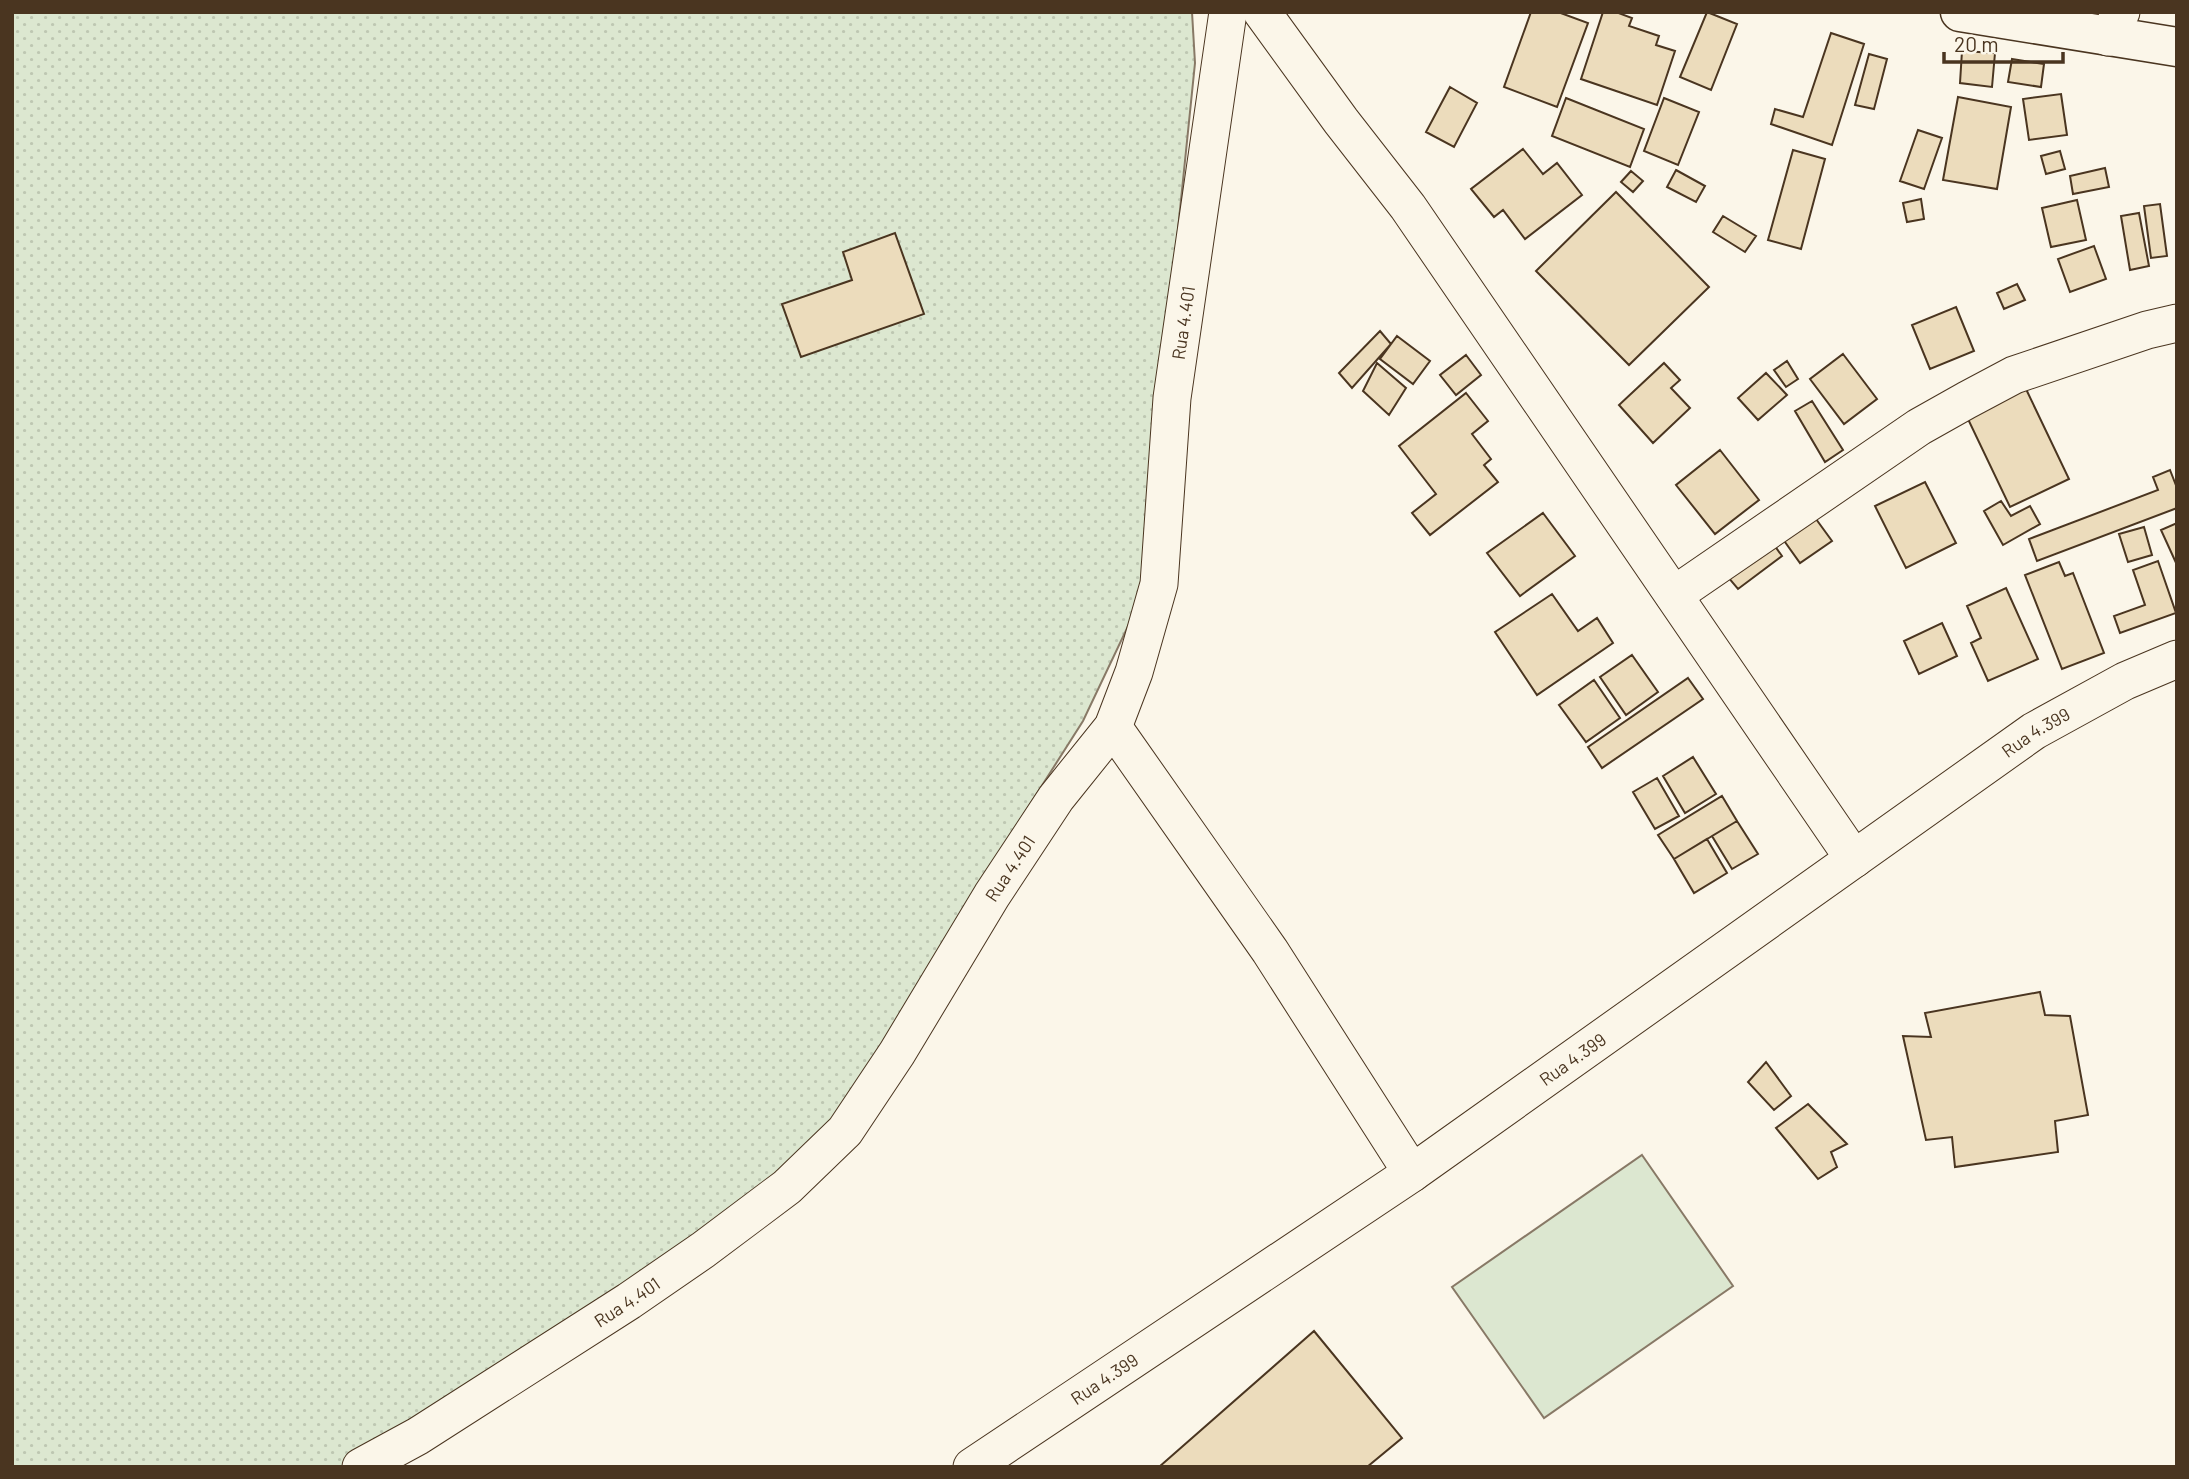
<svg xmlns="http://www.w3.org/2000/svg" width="2189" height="1479" viewBox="0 0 2189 1479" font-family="Barlow,sans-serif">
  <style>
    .grass { fill: url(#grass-dots); stroke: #887966; stroke-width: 2 }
    .pitch { fill: #dce7d0; stroke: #887966; stroke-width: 2 }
    .building { fill: #ecdcbc; stroke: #4a3520; stroke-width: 2 }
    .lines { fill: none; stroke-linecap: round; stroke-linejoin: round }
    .minor-casing { stroke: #4a3520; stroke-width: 39 }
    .secondary-casing { stroke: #4a3520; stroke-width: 41 }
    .minor { stroke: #fbf6e9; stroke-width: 37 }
    .secondary { stroke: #fbf6e9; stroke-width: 38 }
    .labels { text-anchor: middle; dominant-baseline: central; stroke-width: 5; stroke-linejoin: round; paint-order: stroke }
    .street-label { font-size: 18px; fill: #4a3520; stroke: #fbf6e9 }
  </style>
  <defs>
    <pattern id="grass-dots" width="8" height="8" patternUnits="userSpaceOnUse" patternTransform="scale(1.75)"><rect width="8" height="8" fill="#dce7d0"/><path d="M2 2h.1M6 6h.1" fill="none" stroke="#bec7b2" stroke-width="1.8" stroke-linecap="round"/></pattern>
  </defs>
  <rect width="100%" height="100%" fill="#fbf6e9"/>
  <!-- grass -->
  <path class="grass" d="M12,12H1192L1195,63L1140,601L1083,721L980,883L845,1131L575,1336L350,1467H12Z"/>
  <!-- pitch -->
  <path class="pitch" d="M1642,1155L1733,1286L1544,1418L1452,1287Z"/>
  <!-- building -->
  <path class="building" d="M1531,12H1558L1588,23L1557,107L1504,87Z
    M1603,12H1616L1632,18L1629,26L1659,36L1656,45L1675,51L1657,105L1581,79Z
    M1707,12L1737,24L1711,90L1680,77Z
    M1831,33L1864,44L1832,145L1771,124L1775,109L1803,117Z
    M1962,51L1995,53L1992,87L1960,83Z
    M1869,54L1887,59L1874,109L1855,105Z
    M2012,59L2044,64L2041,87L2008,82Z
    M1450,87L1477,103L1454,147L1426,132Z
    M2061,94L2067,135L2029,140L2023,99Z
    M1958,97L2011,107L1997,189L1943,180Z
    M1566,98L1644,129L1630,167L1552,136Z
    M1664,98L1699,112L1678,165L1644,151Z
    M1918,130L1942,138L1924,189L1900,181Z
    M1523,149L1543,174L1557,163L1582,195L1525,239L1503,210L1494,217L1471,189Z
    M1793,150L1825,159L1801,249L1768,240Z
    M2060,151L2065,169L2046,174L2041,156Z
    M2105,168L2109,187L2073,194L2070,176Z
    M1676,170L1705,186L1696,202L1667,187Z
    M1631,171L1643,181L1633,192L1621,182Z
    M1616,192L1709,287L1629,365L1536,271Z
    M1921,199L1924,219L1907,222L1903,203Z
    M2077,200L2086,240L2051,247L2042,208Z
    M2160,204L2167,256L2151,258L2144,206Z
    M2139,213L2149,266L2130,270L2121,216Z
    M1723,216L1756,236L1745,252L1713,232Z
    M895,233L924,314L801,357L782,304L852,280L843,252Z
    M2094,246L2106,279L2070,292L2058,259Z
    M2017,284L2025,300L2004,309L1997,293Z
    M1956,307L1974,351L1930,369L1912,325Z
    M1380,331L1391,344L1352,388L1339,373Z
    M1397,336L1430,361L1413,384L1380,359Z
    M1843,354L1877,399L1844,424L1810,379Z
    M1466,355L1481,375L1456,395L1440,375Z
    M1787,361L1798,379L1786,387L1774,370Z
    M1377,363L1406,388L1389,415L1363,391Z
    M1664,363L1680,380L1671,388L1690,408L1653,443L1619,405Z
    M1766,373L1787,395L1758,420L1738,398Z
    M2026,389L2069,479L2010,507L1967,417Z
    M1466,393L1488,421L1472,434L1491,459L1484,465L1498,482L1430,535L1412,513L1436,494L1399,446Z
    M1812,401L1843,450L1825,462L1795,411Z
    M1720,450L1759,500L1715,534L1676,485Z
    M2170,470L2177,488V508L2037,561L2029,539L2158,490L2153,477Z
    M1925,482L1956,543L1906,568L1875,506Z
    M2001,501L2011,516L2030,506L2040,524L2003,545L1984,511Z
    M1543,513L1575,556L1520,596L1487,553Z
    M1816,519L1832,541L1800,563L1780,535Z
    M2177,523V565L2161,530Z
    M2144,527L2152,555L2128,562L2119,534Z
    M1767,535L1782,556L1738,589L1722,570Z
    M2158,561L2176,613L2120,633L2114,616L2145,605L2133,570Z
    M2059,562L2065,576L2073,573L2104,653L2062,669L2025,575Z
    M2006,588L2038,659L1988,681L1971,643L1981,638L1967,606Z
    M1552,594L1578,631L1597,618L1613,643L1537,695L1495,632Z
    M1942,623L1957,656L1919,674L1904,641Z
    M1632,655L1658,692L1626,715L1600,677Z
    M1688,678L1703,699L1602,768L1588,747Z
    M1594,680L1620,718L1586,742L1559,705Z
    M1693,757L1716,794L1685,813L1663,776Z
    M1657,778L1679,816L1655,829L1633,792Z
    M1722,796L1737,821L1674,859L1658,835Z
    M1737,821L1758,854L1732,869L1712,836Z
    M1707,839L1727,873L1694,893L1674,859Z
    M2040,992L2045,1015L2070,1016L2088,1115L2055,1121L2058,1152L1955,1167L1952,1137L1926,1140L1903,1036L1931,1037L1925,1013Z
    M1766,1062L1791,1096L1774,1110L1748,1082Z
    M1808,1104L1847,1144L1831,1152L1837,1167L1818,1179L1776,1128Z
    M1314,1331L1402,1438L1367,1467H1159Z"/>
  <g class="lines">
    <defs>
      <g id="minor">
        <path d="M1262,12L1341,121L1408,207L1854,859"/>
        <path d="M2108,37L2121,12"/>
        <path d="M1674,595L1919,427L1967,400L2014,375L2147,330L2177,323"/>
        <path d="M1113,727L1270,951L1412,1173"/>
        <path id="s1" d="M361,1467L418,1436L629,1301L703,1250L787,1187L845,1131L897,1053L992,895L1056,798L1113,727L1134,672L1159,584L1172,398L1228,12"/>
        <path id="s2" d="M972,1467L1412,1173L2034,731L2125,681L2177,659"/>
      </g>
      <path id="secondary" d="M1960,12L2177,47"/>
    </defs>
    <!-- minor casing -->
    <use href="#minor" class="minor-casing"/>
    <!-- secondary casing -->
    <use href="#secondary" class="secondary-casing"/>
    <!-- minor -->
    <use href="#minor" class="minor"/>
    <!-- secondary -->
    <use href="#secondary" class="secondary"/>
  </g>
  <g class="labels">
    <!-- street labels -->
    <g class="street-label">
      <text stroke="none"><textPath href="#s1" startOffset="1489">Rua 4.401</textPath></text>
      <text stroke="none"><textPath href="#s2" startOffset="1293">Rua 4.399</textPath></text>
      <text stroke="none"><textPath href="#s1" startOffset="901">Rua 4.401</textPath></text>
      <text stroke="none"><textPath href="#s2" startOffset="726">Rua 4.399</textPath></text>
      <text stroke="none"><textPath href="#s1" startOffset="313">Rua 4.401</textPath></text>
      <text stroke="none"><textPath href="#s2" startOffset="159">Rua 4.399</textPath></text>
    </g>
  </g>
  <!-- border -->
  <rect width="2189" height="1479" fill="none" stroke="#4a3520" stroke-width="28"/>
  <!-- scale -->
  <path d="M1944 52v10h119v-10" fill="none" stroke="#4a3520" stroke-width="3.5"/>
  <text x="1954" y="52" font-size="21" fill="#4a3520" stroke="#fbf6e9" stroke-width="5" paint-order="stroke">20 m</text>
</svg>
